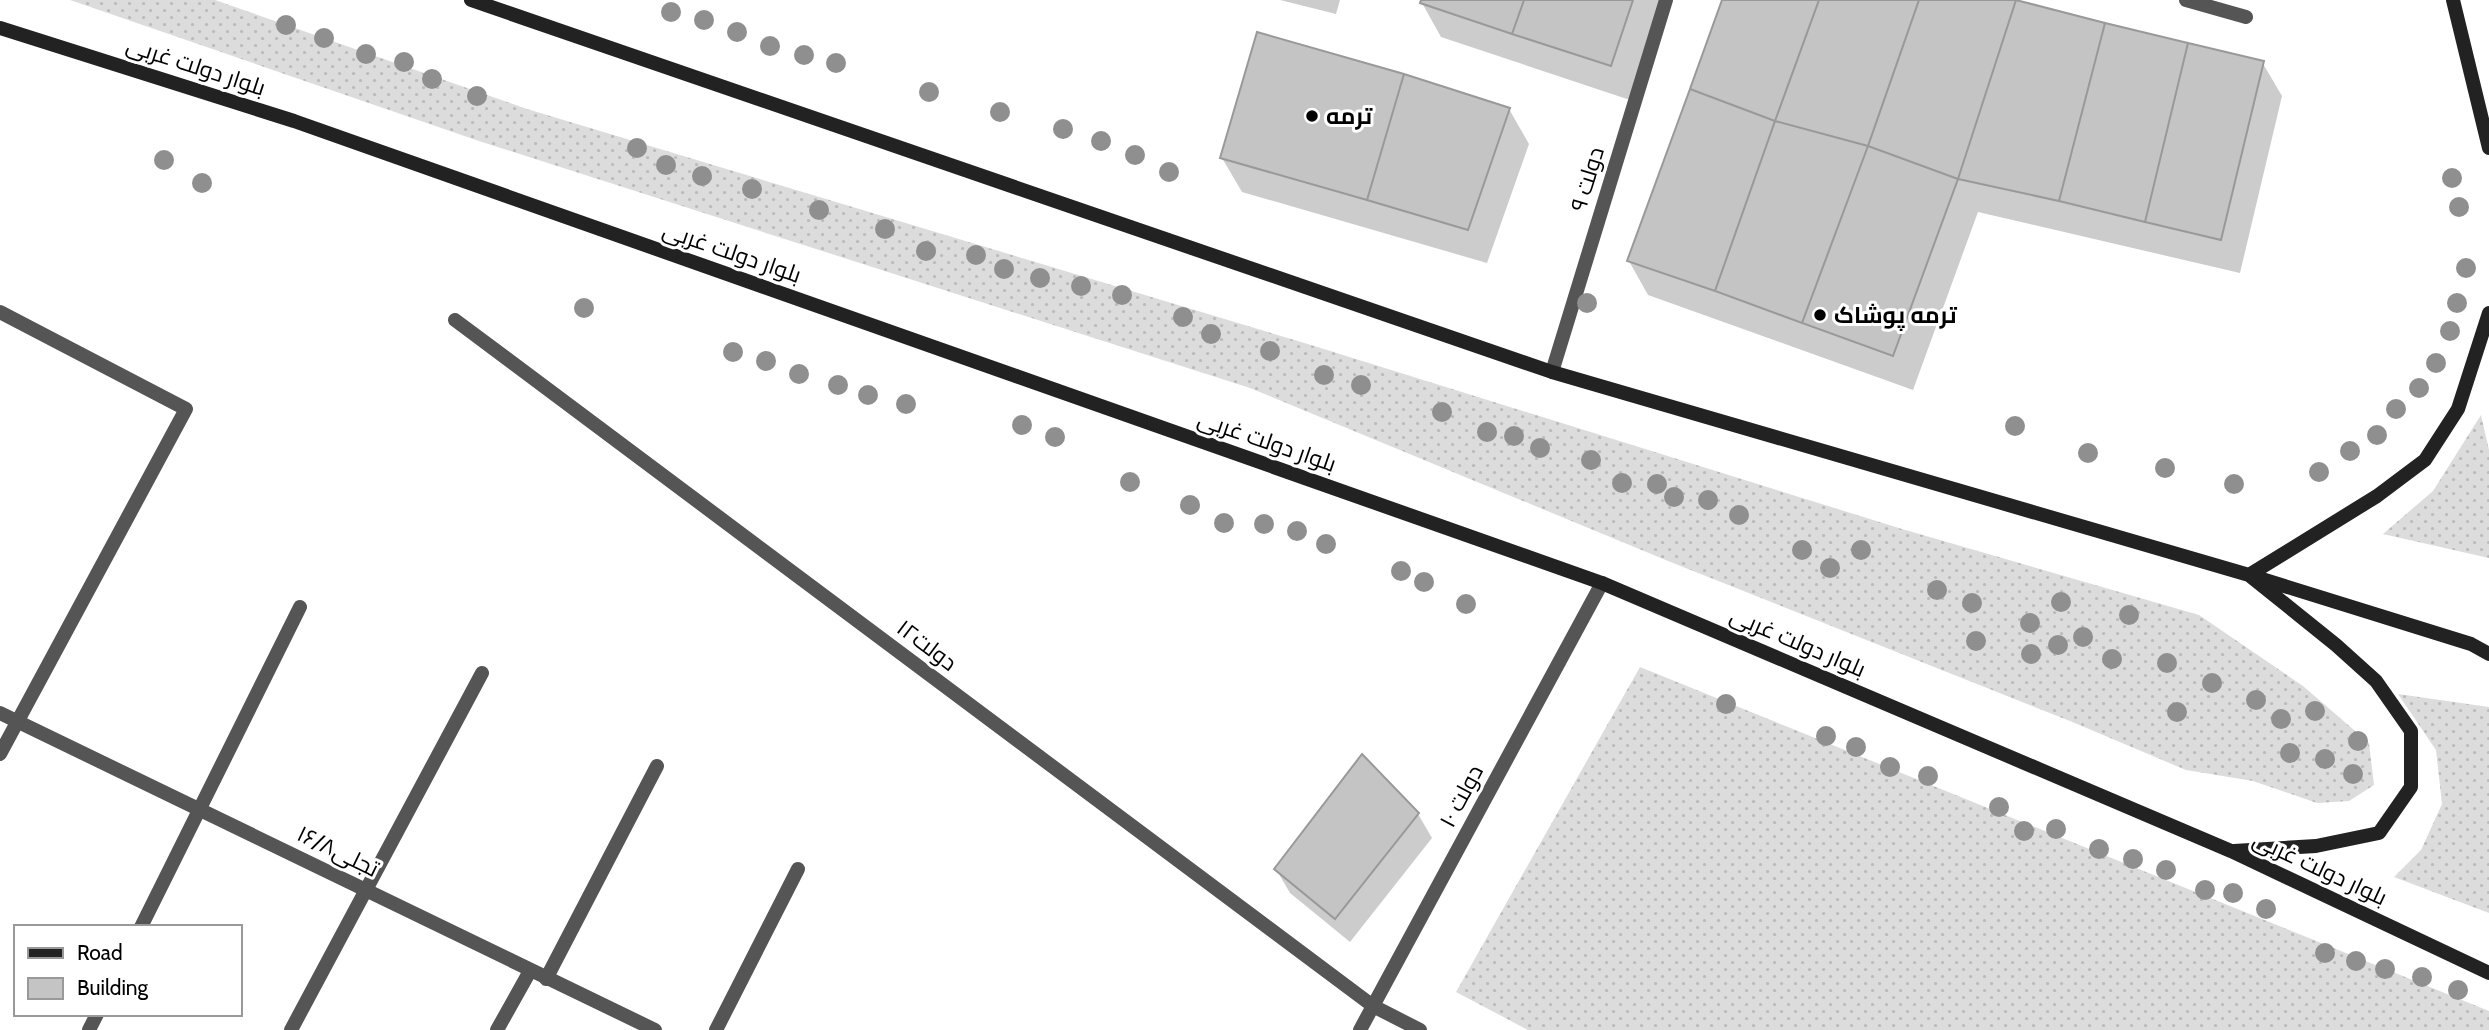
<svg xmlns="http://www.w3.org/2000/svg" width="2489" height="1030" viewBox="0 0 2489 1030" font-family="Cabin,Cairo,sans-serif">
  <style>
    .grass { fill: url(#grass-dots) }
    .shadow { fill: #0003 }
    .building { fill: #c4c4c4; stroke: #999; stroke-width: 2 }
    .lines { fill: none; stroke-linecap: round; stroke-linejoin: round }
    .lane { stroke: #555; stroke-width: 14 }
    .street { stroke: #555; stroke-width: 14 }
    .secondary { stroke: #222; stroke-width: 14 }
    .tree { fill: #8f8f8f }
    .poi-dot { fill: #000; stroke: #fff; stroke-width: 2.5 }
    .labels { text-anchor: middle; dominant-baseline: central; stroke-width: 6; stroke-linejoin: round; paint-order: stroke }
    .street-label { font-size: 23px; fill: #000; stroke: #fff }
    .poi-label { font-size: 23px; font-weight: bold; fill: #000; stroke: #fff; text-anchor: start }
  </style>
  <defs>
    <pattern id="grass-dots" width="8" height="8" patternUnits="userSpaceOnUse" patternTransform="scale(1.75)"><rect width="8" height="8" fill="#dcdcdc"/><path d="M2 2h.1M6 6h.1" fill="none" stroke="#bbb" stroke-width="1.8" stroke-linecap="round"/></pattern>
  </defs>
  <rect width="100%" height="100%" fill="#fff"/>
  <!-- grass -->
  <path class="grass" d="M70,0H215L527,109L1311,345L1902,529L2199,615L2303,686L2369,743L2374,785L2349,801L2317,803L2253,781L2186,770L2070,721L1673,563L1250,388L479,141Z
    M2481,415L2489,450V558L2383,534L2433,491Z
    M1640,667L2489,1011V1030H1528L1456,992Z
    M2398,694L2489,707V913L2394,877L2421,850L2442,804L2436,750Z"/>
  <!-- shadow -->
  <path class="shadow" d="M1280,0H1340L1336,14Z
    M1422,0H1664L1630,100L1441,37L1422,3Z
    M1723,0H2011L2262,62L2282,96L2240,273L1978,212L1913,390L1648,295L1629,261Z
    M1509,109L1529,144L1487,263L1242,192L1222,158Z
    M1418,814L1432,838L1350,942L1290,893L1276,869Z"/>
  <!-- building -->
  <path class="building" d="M1421,0H1524L1512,34L1420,3Z
    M1524,0H1633L1611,66L1512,34Z
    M1722,0H1819L1775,121L1690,89Z
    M1819,0H1919L1868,146L1775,121Z
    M1919,0H2016L1958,179L1868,146Z
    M2016,0L2105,23L2059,201L1958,179Z
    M2105,23L2188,43L2145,222L2059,201Z
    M1257,32L1404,74L1367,200L1220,158Z
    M2188,43L2264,61L2221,240L2145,222Z
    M1404,74L1510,108L1468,230L1367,200Z
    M1690,89L1775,121L1715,291L1627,261Z
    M1775,121L1868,146L1802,323L1715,291Z
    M1868,146L1958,179L1893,356L1802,323Z
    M1362,754L1419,813L1335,919L1274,869Z"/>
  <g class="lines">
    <!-- lane -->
    <path class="lane" d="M141,927L300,607
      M546,979L657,766
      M89,1030L97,1014
      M291,1030L482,673
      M497,1030L530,971
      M716,1030L798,869"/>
    <!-- street -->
    <path class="street" d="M2186,0L2246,17
      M0,312L186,409L0,754
      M455,320L1373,1006L1420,1030
      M1552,372L1666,0
      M0,713L655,1030
      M1360,1030L1602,583"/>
    <!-- secondary -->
    <path class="secondary" d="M471,0L1552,372L2249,575L2471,644L2489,654
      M2453,0L2489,148
      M0,28L294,121L1602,583L2231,851L2489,973
      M2234,851L2316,846L2379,833L2411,787V731L2376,681L2336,645L2249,575L2377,496L2425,460L2458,409L2489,313"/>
  </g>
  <!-- trees -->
  <g class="tree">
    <circle cx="671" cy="12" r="10"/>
    <circle cx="704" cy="20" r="10"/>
    <circle cx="286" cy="25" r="10"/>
    <circle cx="737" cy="32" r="10"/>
    <circle cx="324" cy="38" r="10"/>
    <circle cx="770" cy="46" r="10"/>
    <circle cx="366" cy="54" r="10"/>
    <circle cx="804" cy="55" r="10"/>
    <circle cx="404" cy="62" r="10"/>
    <circle cx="836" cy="63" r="10"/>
    <circle cx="432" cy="79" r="10"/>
    <circle cx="929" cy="92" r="10"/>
    <circle cx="477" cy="96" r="10"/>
    <circle cx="1000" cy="112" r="10"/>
    <circle cx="1063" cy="129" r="10"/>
    <circle cx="1101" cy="141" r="10"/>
    <circle cx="637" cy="148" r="10"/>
    <circle cx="1135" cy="155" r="10"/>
    <circle cx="164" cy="160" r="10"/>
    <circle cx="666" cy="165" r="10"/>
    <circle cx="1169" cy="172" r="10"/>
    <circle cx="702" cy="176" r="10"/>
    <circle cx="2452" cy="178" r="10"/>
    <circle cx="202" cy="183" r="10"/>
    <circle cx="752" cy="189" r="10"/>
    <circle cx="2459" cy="207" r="10"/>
    <circle cx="819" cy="210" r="10"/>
    <circle cx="885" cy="229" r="10"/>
    <circle cx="926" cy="251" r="10"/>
    <circle cx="976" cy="255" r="10"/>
    <circle cx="2466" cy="268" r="10"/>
    <circle cx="1004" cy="269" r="10"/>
    <circle cx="1040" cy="278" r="10"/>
    <circle cx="1081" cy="286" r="10"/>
    <circle cx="1122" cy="295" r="10"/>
    <circle cx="1587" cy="303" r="10"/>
    <circle cx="2457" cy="303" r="10"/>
    <circle cx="584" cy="308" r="10"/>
    <circle cx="1183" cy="317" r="10"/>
    <circle cx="2450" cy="331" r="10"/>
    <circle cx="1211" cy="334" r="10"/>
    <circle cx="1270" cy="351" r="10"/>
    <circle cx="733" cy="352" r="10"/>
    <circle cx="766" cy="361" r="10"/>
    <circle cx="2436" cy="363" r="10"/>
    <circle cx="799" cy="374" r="10"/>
    <circle cx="1324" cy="375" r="10"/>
    <circle cx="838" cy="385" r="10"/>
    <circle cx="1361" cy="385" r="10"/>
    <circle cx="2419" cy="388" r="10"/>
    <circle cx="868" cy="395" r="10"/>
    <circle cx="906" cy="404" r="10"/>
    <circle cx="2396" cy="409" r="10"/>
    <circle cx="1442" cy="412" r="10"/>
    <circle cx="1022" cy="425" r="10"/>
    <circle cx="2015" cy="426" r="10"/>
    <circle cx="1487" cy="432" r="10"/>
    <circle cx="2377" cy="435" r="10"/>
    <circle cx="1514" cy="436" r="10"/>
    <circle cx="1055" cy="437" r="10"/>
    <circle cx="1540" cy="448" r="10"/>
    <circle cx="2350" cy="451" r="10"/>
    <circle cx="2088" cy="453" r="10"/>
    <circle cx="1591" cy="460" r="10"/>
    <circle cx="2165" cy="468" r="10"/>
    <circle cx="2319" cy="472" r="10"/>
    <circle cx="1130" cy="482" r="10"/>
    <circle cx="1622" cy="483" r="10"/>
    <circle cx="1657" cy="484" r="10"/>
    <circle cx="2234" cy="484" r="10"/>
    <circle cx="1674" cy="497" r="10"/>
    <circle cx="1708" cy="500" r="10"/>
    <circle cx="1190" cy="505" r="10"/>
    <circle cx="1739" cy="515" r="10"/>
    <circle cx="1224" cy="523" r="10"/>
    <circle cx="1264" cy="524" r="10"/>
    <circle cx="1297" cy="531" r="10"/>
    <circle cx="1326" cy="544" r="10"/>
    <circle cx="1802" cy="550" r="10"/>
    <circle cx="1861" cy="550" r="10"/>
    <circle cx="1830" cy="568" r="10"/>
    <circle cx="1401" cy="571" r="10"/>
    <circle cx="1424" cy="582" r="10"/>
    <circle cx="1937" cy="590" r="10"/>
    <circle cx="2061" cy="602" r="10"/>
    <circle cx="1972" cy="603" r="10"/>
    <circle cx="1466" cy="604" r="10"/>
    <circle cx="2129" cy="615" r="10"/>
    <circle cx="2030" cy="623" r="10"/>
    <circle cx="2083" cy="637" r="10"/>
    <circle cx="1976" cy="641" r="10"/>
    <circle cx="2058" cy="645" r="10"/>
    <circle cx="2031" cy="654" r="10"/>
    <circle cx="2112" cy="659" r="10"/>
    <circle cx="2167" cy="663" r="10"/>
    <circle cx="2212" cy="683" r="10"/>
    <circle cx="2256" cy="700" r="10"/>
    <circle cx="1726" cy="704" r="10"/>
    <circle cx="2315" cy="711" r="10"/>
    <circle cx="2177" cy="712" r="10"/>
    <circle cx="2281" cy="719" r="10"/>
    <circle cx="1826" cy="736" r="10"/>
    <circle cx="2358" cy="741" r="10"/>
    <circle cx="1856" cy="747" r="10"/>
    <circle cx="2290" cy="753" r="10"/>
    <circle cx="2325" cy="759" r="10"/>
    <circle cx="1890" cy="767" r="10"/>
    <circle cx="2353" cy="774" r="10"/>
    <circle cx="1928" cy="776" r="10"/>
    <circle cx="1999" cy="807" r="10"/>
    <circle cx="2056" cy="829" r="10"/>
    <circle cx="2024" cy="831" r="10"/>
    <circle cx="2099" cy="849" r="10"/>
    <circle cx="2133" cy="859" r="10"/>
    <circle cx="2166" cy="870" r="10"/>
    <circle cx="2205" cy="890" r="10"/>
    <circle cx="2233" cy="893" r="10"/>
    <circle cx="2266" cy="909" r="10"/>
    <circle cx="2325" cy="953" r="10"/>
    <circle cx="2356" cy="961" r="10"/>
    <circle cx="2385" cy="969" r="10"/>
    <circle cx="2422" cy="977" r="10"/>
    <circle cx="2458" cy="990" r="10"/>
  </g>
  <!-- markers -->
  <g class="poi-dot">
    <circle cx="1312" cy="116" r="7"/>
    <circle cx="1820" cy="315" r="7"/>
  </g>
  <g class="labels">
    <!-- street labels -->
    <g class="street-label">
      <text transform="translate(196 66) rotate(18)">بلوار دولت غربی</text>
      <text transform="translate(1587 179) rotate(-73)">۹ دولت</text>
      <text transform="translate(732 252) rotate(19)">بلوار دولت غربی</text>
      <text transform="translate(1267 441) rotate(19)">بلوار دولت غربی</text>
      <text transform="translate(1798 642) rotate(23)">بلوار دولت غربی</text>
      <text transform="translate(927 645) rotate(37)">۱۲دولت</text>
      <text transform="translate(1461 796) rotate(-62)">۱۰ دولت</text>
      <text transform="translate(338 851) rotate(26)">تجلی۱۶/۸</text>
      <text transform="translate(2320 868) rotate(25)">بلوار دولت غربی</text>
    </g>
    <!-- poi labels -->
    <g class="poi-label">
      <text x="1326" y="116">ترمه</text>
      <text x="1834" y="315">ترمه پوشاک</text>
    </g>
  </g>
  <!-- legend -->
  <rect x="14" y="925" width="228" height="91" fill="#ffffff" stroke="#999999" stroke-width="2"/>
  <rect x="28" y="948" width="35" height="10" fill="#222222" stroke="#999999" stroke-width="2"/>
  <text x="77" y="960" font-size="21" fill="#000000">Road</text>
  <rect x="28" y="978" width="35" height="21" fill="#c4c4c4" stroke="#999999" stroke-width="2"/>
  <text x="77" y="995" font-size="21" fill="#000000">Building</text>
</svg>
